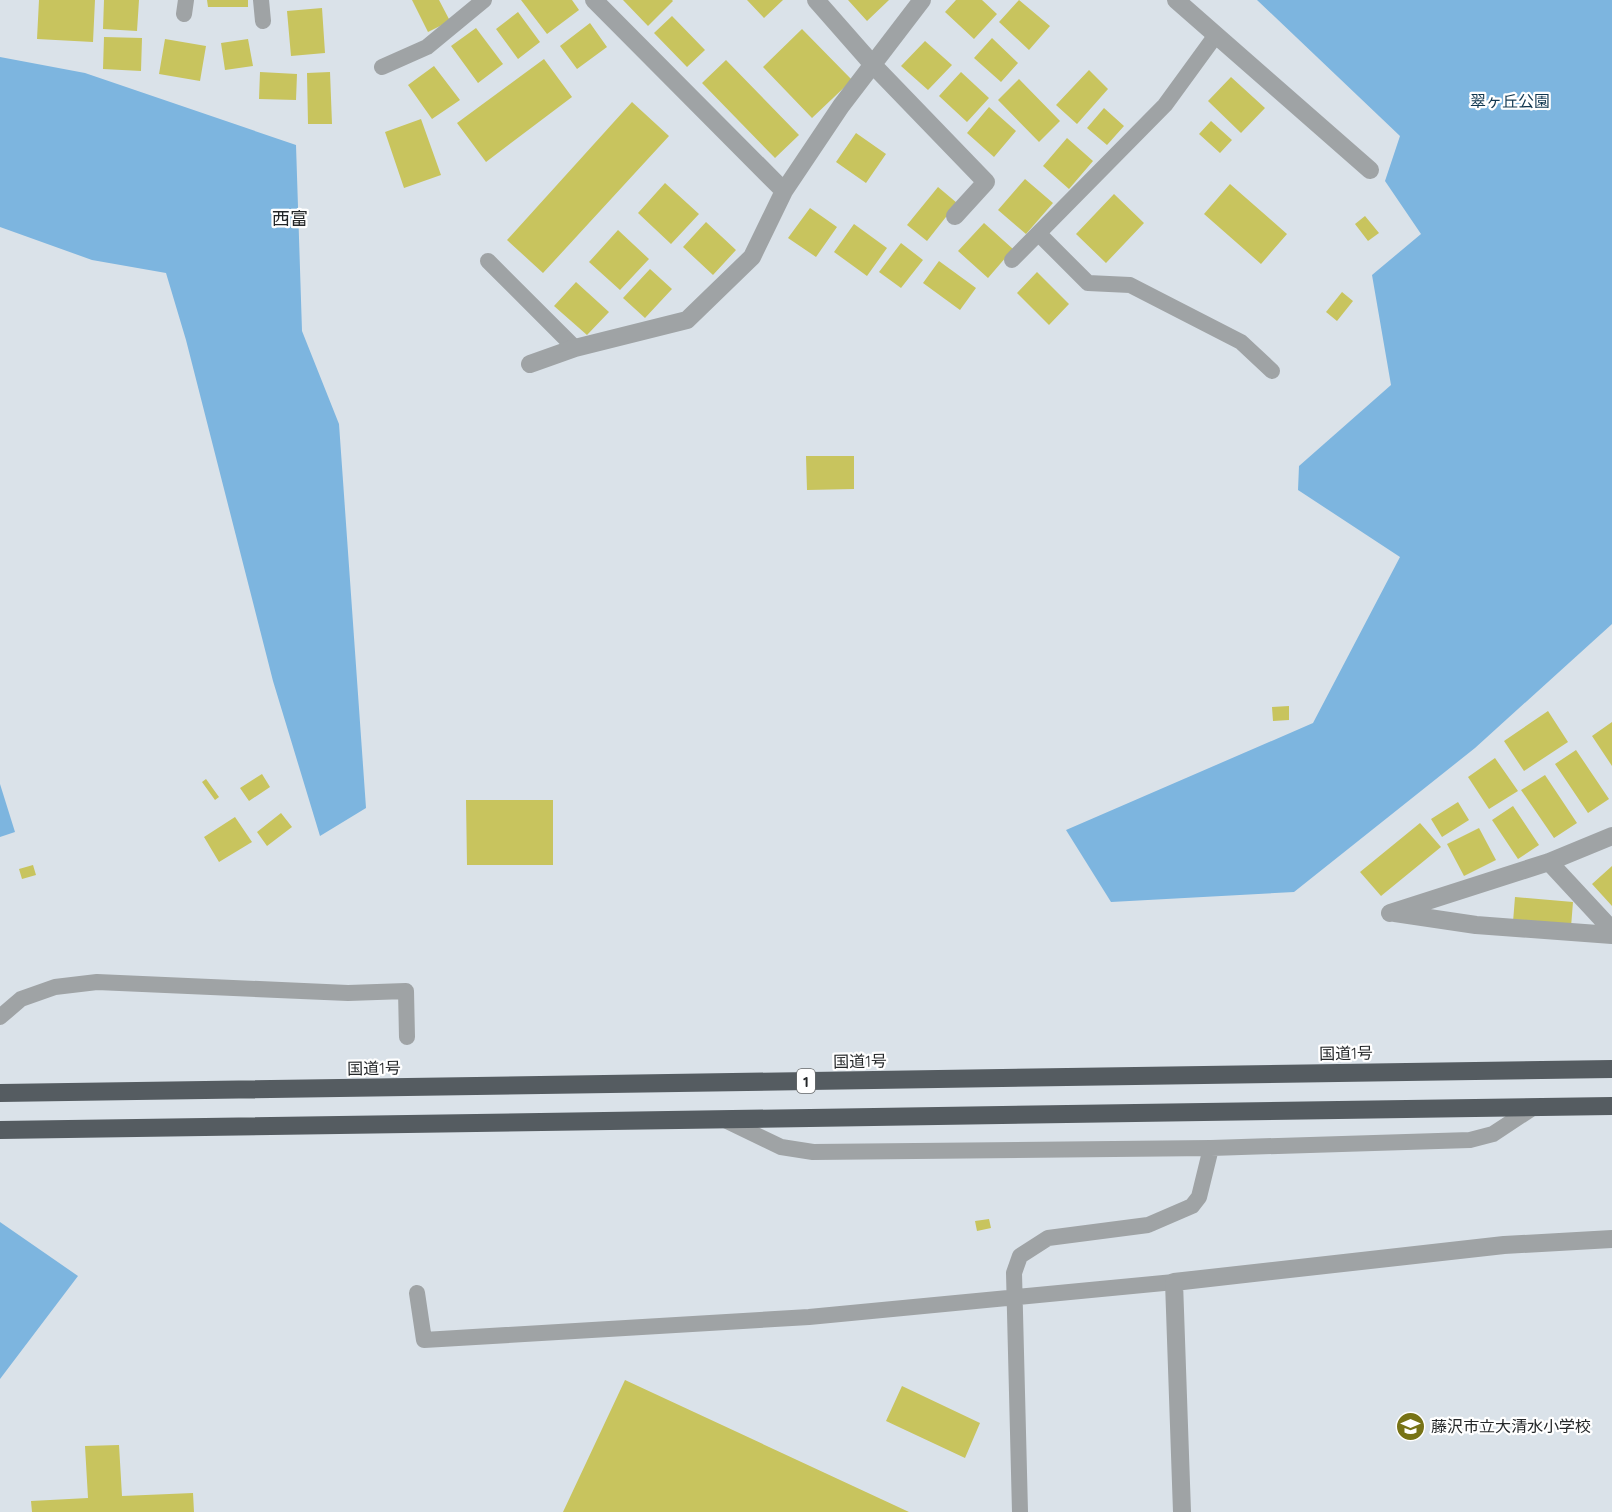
<svg xmlns="http://www.w3.org/2000/svg" width="1612" height="1512" viewBox="0 0 1612 1512" font-family="Quicksand,'Noto Sans JP',sans-serif">
  <style>
    .green { fill: #7db5df }
    .building { fill: #c8c45e }
    .lines { fill: none; stroke-linecap: round; stroke-linejoin: round }
    .lane { stroke: #9fa3a5; stroke-width: 16 }
    .street { stroke: #9fa3a5; stroke-width: 18 }
    .highway { stroke: #555c61; stroke-width: 18 }
    .labels { text-anchor: middle; dominant-baseline: central; stroke-width: 4.5; stroke-linejoin: round; paint-order: stroke }
    .shield { fill: #fff; stroke: #666869; stroke-width: 1.5 }
    .shield-label { font-size: 15px; font-weight: bold; fill: #242729 }
    .park-label { font-size: 16px; fill: #113750; stroke: #fff }
    .street-label { font-size: 16px; fill: #242729; stroke: #fff }
    .poi-label { font-size: 16px; fill: #242729; stroke: #fff; text-anchor: start }
    .neighbourhood-label { font-size: 18px; fill: #242729; stroke: #fff }
  </style>
  <rect width="100%" height="100%" fill="#dae2e9"/>
  <!-- green -->
  <path class="green" d="M1257,0H1612V624L1475,748L1294,892L1111,902L1066,830L1313,723L1400,557L1298,490L1299,466L1391,385L1372,275L1421,234L1385,181L1400,136Z
    M0,57L85,73L296,145L302,331L339,424L366,808L320,836L273,681L186,340L166,273L92,260L0,227Z
    M0,784L15,832L0,837Z
    M0,1222L78,1276L0,1379Z"/>
  <!-- building -->
  <path class="building" d="M39,0H95L93,42L37,39Z
    M104,0H139L137,31L103,29Z
    M207,0H248V7H208Z
    M412,0H439L450,21L428,32Z
    M521,0H572L579,10L547,34Z
    M623,0H672L673,1L648,26Z
    M747,0H783L764,18Z
    M848,0H889L867,21Z
    M956,0H982L997,14L974,39L945,12Z
    M1019,0L1050,26L1029,50L999,22Z
    M322,8L325,53L291,56L287,11Z
    M518,12L540,42L518,59L496,29Z
    M672,16L705,50L687,67L654,33Z
    M590,23L607,47L577,69L560,46Z
    M476,28L503,64L478,83L451,46Z
    M802,29L852,80L812,118L763,67Z
    M104,37L142,38L141,71L103,69Z
    M992,38L1018,63L1001,82L974,58Z
    M165,39L206,46L200,81L159,74Z
    M248,39L253,66L225,70L221,43Z
    M925,41L952,65L928,90L901,66Z
    M544,59L572,97L486,162L457,123Z
    M726,60L799,135L775,158L702,83Z
    M434,66L460,100L432,119L408,85Z
    M1089,70L1108,89L1077,124L1056,105Z
    M260,72L297,74L296,100L259,99Z
    M330,72L332,124H308L307,73Z
    M961,72L989,98L967,122L939,96Z
    M1231,77L1265,108L1241,133L1208,101Z
    M1019,79L1060,121L1039,142L998,100Z
    M632,102L669,136L543,273L507,240Z
    M989,107L1016,131L994,157L967,133Z
    M1104,108L1124,126L1107,145L1087,128Z
    M421,119L441,175L404,188L385,132Z
    M1211,121L1232,140L1220,153L1199,134Z
    M856,133L886,154L866,183L836,162Z
    M1067,138L1093,161L1069,189L1043,166Z
    M1025,179L1053,203L1026,234L998,210Z
    M665,183L699,214L671,244L638,213Z
    M1230,184L1287,234L1261,264L1204,214Z
    M938,187L957,203L927,241L907,225Z
    M1114,194L1144,223L1106,263L1076,234Z
    M810,208L837,227L816,257L788,238Z
    M1365,216L1379,233L1368,241L1355,224Z
    M706,222L736,250L713,275L683,247Z
    M984,223L1013,249L988,278L958,251Z
    M854,224L887,248L867,276L834,252Z
    M618,230L649,259L620,290L589,262Z
    M901,243L923,260L901,288L879,272Z
    M939,261L976,288L960,310L923,283Z
    M650,269L672,289L645,318L623,298Z
    M1037,272L1069,304L1049,325L1017,293Z
    M576,282L609,312L587,335L554,306Z
    M1342,292L1353,301L1337,321L1326,312Z
    M806,456H854V489L807,490Z
    M1289,706V720L1273,721L1272,707Z
    M1548,711L1568,742L1524,771L1504,741Z
    M1612,722V766L1592,736Z
    M1576,750L1609,799L1588,813L1555,764Z
    M1495,758L1518,791L1489,809L1468,777Z
    M262,774L270,787L249,801L240,788Z
    M1545,775L1577,823L1554,838L1521,790Z
    M206,779L219,797L215,800L202,782Z
    M466,800H553V865H467Z
    M1458,802L1469,820L1442,837L1431,819Z
    M1513,806L1539,845L1518,859L1492,820Z
    M281,813L292,827L267,846L257,832Z
    M235,817L252,842L219,862L204,837Z
    M1420,823L1441,847L1381,896L1360,872Z
    M1479,828L1496,860L1464,876L1447,844Z
    M33,865L36,875L22,879L19,869Z
    M1612,866V906L1592,884Z
    M1515,897L1573,902L1571,927L1513,922Z
    M989,1219L991,1228L977,1231L975,1221Z
    M625,1380L909,1512H563Z
    M902,1386L980,1423L965,1458L886,1421Z
    M119,1445L122,1496L193,1493L194,1512H32L31,1501L88,1498L85,1446Z"/>
  <g class="lines">
    <!-- lane -->
    <path class="lane" d="M261,0L263,21
      M184,14L186,0
      M382,67L427,47L484,0
      M1039,234L1088,283L1130,285L1241,342L1272,371
      M1012,260L1165,105L1216,35
      M488,261L575,348
      M0,1017L21,999L55,987L97,982L348,993L406,991L407,1037
      M723,1119L781,1147L813,1152L1211,1148L1470,1140L1493,1134L1534,1107
      M417,1293L424,1340L809,1317L1174,1282
      M1020,1512L1014,1273L1020,1256L1048,1238L1148,1225L1192,1206L1199,1197L1211,1148"/>
    <!-- street -->
    <path class="street" d="M594,0L784,191
      M816,0L874,66L986,182L955,216
      M1176,0L1370,170
      M530,364L575,348L687,320L752,257L784,191L841,106L922,0
      M1549,862L1612,930
      M1390,913L1549,862L1612,836
      M1395,913L1476,925L1612,935
      M1182,1512L1174,1282L1504,1245L1612,1239"/>
    <!-- highway -->
    <path class="highway" d="M0,1093L1612,1069
      M0,1130L1612,1106"/>
  </g>
  <!-- icons -->
  <defs>
    <symbol id="school-disc" viewBox="-11 -11 22 22"><circle r="9.5" fill="#777316" stroke="#fff"/><path d="M0-5L7-2L0 1L-7-2ZM-4 1L0 2.5L4 1V4Q0 6-4 4Z" fill="#fff"/></symbol>
  </defs>
  <g fill-rule="evenodd">
    <use href="#school-disc" x="1394" y="1410" width="33" height="33"/>
  </g>
  <g class="labels">
    <!-- shield labels -->
    <rect class="shield" x="797" y="1069" width="18" height="24" rx="4.5"/>
    <g class="shield-label">
      <text x="806" y="1081">1</text>
    </g>
    <!-- park labels -->
    <g class="park-label">
      <text x="1510" y="101">翠ヶ丘公園</text>
    </g>
    <!-- street labels -->
    <g class="street-label">
      <text transform="translate(1346 1053) rotate(-1)">国道1号</text>
      <text transform="translate(860 1061) rotate(-1)">国道1号</text>
      <text transform="translate(374 1068) rotate(-1)">国道1号</text>
    </g>
    <!-- poi labels -->
    <g class="poi-label">
      <text x="1431" y="1426">藤沢市立大清水小学校</text>
    </g>
    <!-- neighbourhood labels -->
    <g class="neighbourhood-label">
      <text x="290" y="218">西富</text>
    </g>
  </g>
</svg>
